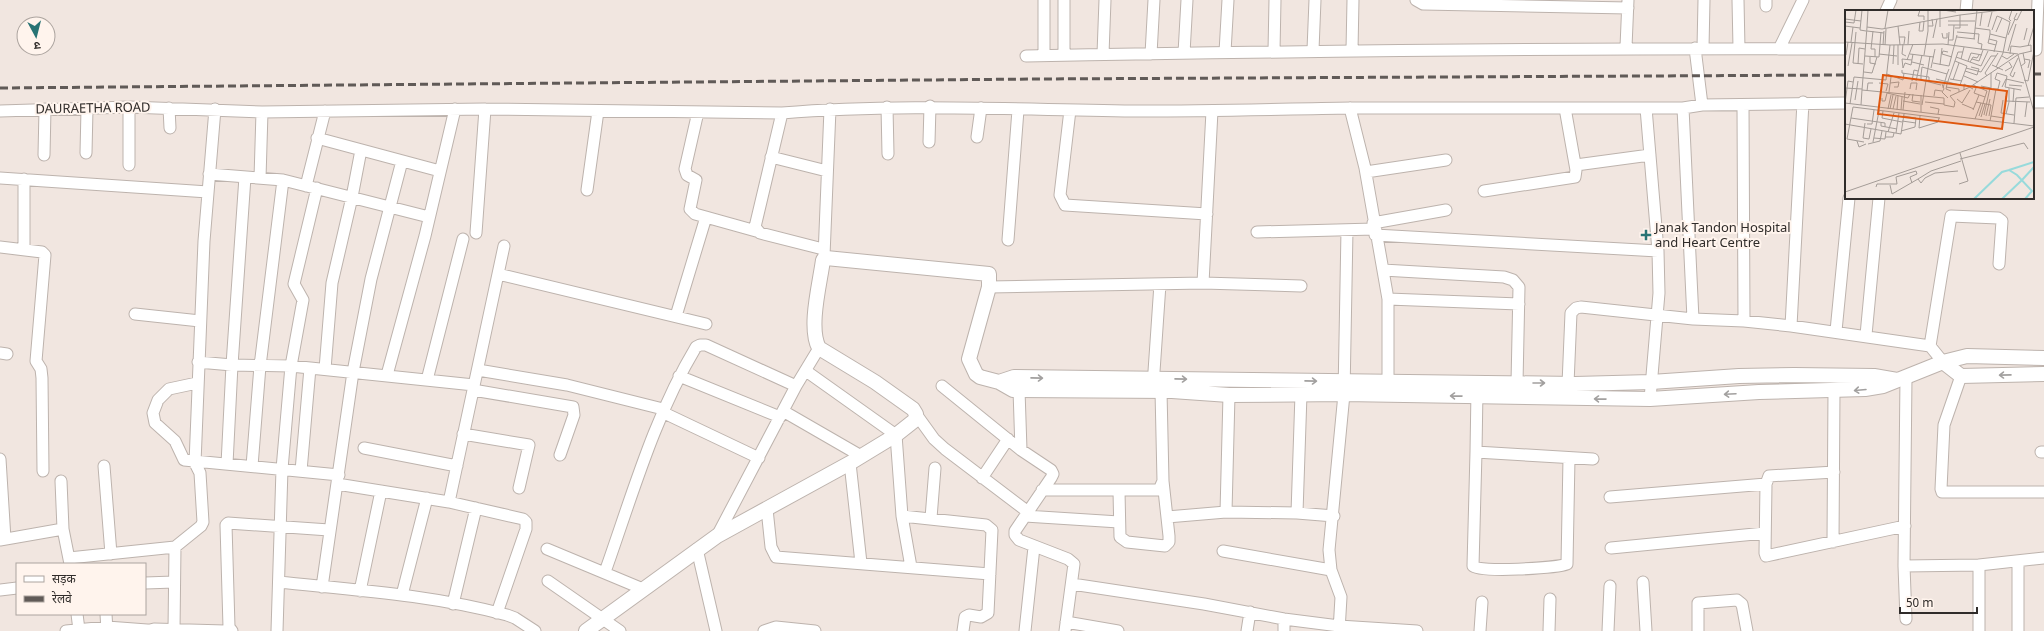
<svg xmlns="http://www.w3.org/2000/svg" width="2044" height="631" viewBox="0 0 2044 631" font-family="Georgia,'Noto Sans Devanagari',serif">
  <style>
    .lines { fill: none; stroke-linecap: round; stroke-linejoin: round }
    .minor-casing { stroke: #bdb3ad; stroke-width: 13 }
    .tertiary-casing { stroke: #bdb3ad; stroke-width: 16 }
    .minor { stroke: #fff; stroke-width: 11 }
    .tertiary { stroke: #fff; stroke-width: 14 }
    .rail { stroke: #605a57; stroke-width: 3; stroke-dasharray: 8 4; stroke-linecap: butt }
    .oneway { stroke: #a2a09f }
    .poi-dot { fill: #287374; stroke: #fff4ed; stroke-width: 1.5 }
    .labels { text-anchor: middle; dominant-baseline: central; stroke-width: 4; stroke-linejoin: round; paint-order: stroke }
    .street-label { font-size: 13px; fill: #302c2a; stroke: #fff4ed }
    .poi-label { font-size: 13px; fill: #302c2a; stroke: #fff4ed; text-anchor: start }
    .inset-river { fill: none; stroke: #97dadb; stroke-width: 2 }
    .inset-road { fill: none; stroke: #a49c97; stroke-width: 1 }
    .view { fill: #df570e; fill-opacity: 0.15; stroke: #df570e; stroke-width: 2 }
    .inset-edge { fill: none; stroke: #302c2a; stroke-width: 2 }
  </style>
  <rect width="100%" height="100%" fill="#f1e6e0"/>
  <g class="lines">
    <defs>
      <path id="minor" d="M1044,0V55
        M1064,0V55
        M1416,0L1423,4L1628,8
        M1738,0L1739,48
        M1766,6V0
        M1886,11L1891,0
        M1966,11L1967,0
        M1626,47L1628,0
        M1695,48L1702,105
        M1703,48L1704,0
        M1779,49L1803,0
        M1313,50L1315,0
        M1352,50L1353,0
        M2036,50L2038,0
        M1274,51L1275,0
        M1225,52L1228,0
        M1184,53L1187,0
        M1103,54L1105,0
        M1151,54L1154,0
        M1026,56C1300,51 1573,48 1846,49
        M2033,102H2044
        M1743,105L1744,321
        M129,107V165
        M887,107L888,154
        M169,108L170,128
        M1350,108L1365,168L1388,299V389
        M1646,108L1658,251L1659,293L1650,399
        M1683,108L1693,319
        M1070,110L1060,195L1065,205L1207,214
        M0,111L129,107L262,112L485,109L782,113C902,103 1022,110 1142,111C1212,111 1281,109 1351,108C1449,108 1547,108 1646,108H1683L1702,105L1846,103
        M698,112L685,169L687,175L696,180L690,209L695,214L756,231
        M782,113L755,227L760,233L823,249
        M977,137L981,108
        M317,138L440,171
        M929,142L930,106
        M86,153L87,109
        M44,155L45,109
        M771,157L827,171
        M1576,165L1650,155
        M1366,172L1446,160
        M209,174L283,180L429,217
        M245,177L232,365L291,366L474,385
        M0,178L208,192
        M260,178L262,112
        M24,179V250
        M306,186L325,111
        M587,190L598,111
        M1484,191L1575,177L1576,170L1565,108
        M1373,223L1446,210
        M1257,232L1374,229
        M476,233L485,109
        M1375,235L1658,251
        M1008,240L1018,110
        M0,247L42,252L45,255L36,361L41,369L42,378L43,471
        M824,256L830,109
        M1383,270L1504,277L1513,280L1519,287L1517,383
        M498,274L706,324
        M1203,283L1212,111
        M989,287L1203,283L1301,286
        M1388,299L1519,304
        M135,314L200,321
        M676,316L706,217
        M1791,326L1803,102
        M1836,331L1849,198
        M1866,335L1879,198
        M0,353L7,354
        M198,362L232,365L227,464
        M1943,362L1930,346L1951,216L1998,218L2002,221L1999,264
        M325,369L332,283L352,197L361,150
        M478,370L567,385L663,409
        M806,371L896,435L902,516L911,567
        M387,375L425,236L455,109
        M679,376L780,417
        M1961,376L1944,425L1941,489L1942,492H2044
        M1906,377L1904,566L1906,619
        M427,380L463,239
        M197,383L169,389L158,400L153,413L155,423L175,441L184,460L339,475
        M1568,384L1571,313L1576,308L1581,307L1693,319L1744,321L1791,326L1930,346
        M942,386L1021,450L1051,470L1053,474L1051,478L1015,531V535L1019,540L1068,559L1074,564L1065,631
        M1153,386L1160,284
        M473,390L573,407L574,415L560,455
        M1019,390L1021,450
        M1477,390L1476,452L1593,459
        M783,411L861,456
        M662,412L759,458
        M916,414L934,439L945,449L1028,512
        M463,434L529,445L519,488
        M364,448L457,466
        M1476,452L1473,566C1478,573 1557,568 1567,564L1569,458
        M2041,452H2044
        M0,459L5,539
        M850,463L861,563
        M104,466L111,554
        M252,466L260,366L283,180
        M301,471L310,368
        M1834,472L1769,476L1766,484L1765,553L1766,556L1905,526
        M982,478L1008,439
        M61,481L63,529L70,564
        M337,484L449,502L523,519L526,522V529L497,613
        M1042,490H1159L1163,481L1161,391
        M1119,491L1120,537L1127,542L1165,546L1169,542V536L1163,481
        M1610,497L1766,484
        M449,502L504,246
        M767,509L771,547L776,557L990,574
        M1226,512L1229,395
        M1297,513L1301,394
        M902,516L986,525L992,530L988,613L981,617L969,615L965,617L963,631
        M1025,516L1119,522
        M1167,517L1226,512L1297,513L1334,516
        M931,518L935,468
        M717,536L796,386L819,348
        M0,540L63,529
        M1833,542L1834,391
        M1611,548L1765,533
        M547,549L643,589
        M697,549L716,631
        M1223,551L1331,570
        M69,558L175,547
        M2018,561V631
        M1904,566L1979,565
        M605,572C632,496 654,417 696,347L700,345H706L796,386
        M548,581L620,631
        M279,582C355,590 433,595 507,615L515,618L535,631
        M1643,582L1646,631
        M145,583L174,582
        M1072,584L1204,604L1284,619L1339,626L1417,631
        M322,587L353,372L371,279L402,161
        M0,590L17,588
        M360,591L381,491
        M402,595L427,498
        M453,604L476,508
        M77,614L79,630
        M106,614L107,631
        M1066,622L1118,631
        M174,630L175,547L201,526L203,522L200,473L195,463L204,241L215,109
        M66,631L107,627L147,630
        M146,631L154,629L225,631
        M232,631L229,627L226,525L228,523L329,530
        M277,631L282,469L291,366L303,300L294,284L317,188
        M764,631L776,627L815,631
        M1025,631L1034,547
        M1247,631L1250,612
        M1284,631V619
        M1339,631L1341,597L1331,570L1329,550L1344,394L1347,230
        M1480,631L1482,602
        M1549,631L1550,599
        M1608,631L1610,586
        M1698,631V603L1737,600L1742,604L1747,631
        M1979,631V565L2044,558"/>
      <path id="tertiary" d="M1943,362L1961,376L2044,374
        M999,382L1014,377L1575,384L1651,382L1739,376L1794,375L1874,376L1897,380
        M586,631L717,536L850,463L896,435L915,420L916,414L913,409L875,382L819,348C808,328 820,283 823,260L826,258L989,274V287L969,359L976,374L980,377L999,382L1013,390L1172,391L1229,395L1344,394L1650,399L1759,392L1865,389L1883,386L1943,362L1967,356L2044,358"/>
    </defs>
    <!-- minor casing -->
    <use href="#minor" class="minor-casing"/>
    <!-- tertiary casing -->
    <use href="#tertiary" class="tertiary-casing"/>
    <!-- minor -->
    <use href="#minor" class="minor"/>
    <!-- tertiary -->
    <use href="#tertiary" class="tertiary"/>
    <!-- rail -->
    <path class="rail" d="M2033,74H2044
      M0,88L1037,79L1846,75"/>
  </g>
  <!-- one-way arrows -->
  <defs><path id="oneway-shaft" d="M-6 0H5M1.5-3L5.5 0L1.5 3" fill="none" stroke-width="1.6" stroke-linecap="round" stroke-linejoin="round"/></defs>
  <g class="oneway">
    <use href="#oneway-shaft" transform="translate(2005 375) rotate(179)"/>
    <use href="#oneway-shaft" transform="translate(1037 378) rotate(1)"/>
    <use href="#oneway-shaft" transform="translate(1181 379) rotate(1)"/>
    <use href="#oneway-shaft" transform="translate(1311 381) rotate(1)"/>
    <use href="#oneway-shaft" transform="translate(1539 383)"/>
    <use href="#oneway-shaft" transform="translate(1860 390) rotate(175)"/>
    <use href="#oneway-shaft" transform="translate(1730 394) rotate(177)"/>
    <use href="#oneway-shaft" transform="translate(1456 396) rotate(-179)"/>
    <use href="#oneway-shaft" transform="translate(1600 399) rotate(-179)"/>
  </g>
  <!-- markers -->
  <path class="poi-dot" d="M1644 229h4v4h4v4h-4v4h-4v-4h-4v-4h4z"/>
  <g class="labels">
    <!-- street labels -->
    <g class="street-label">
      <text transform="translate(93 109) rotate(-1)">DAURAETHA ROAD</text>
    </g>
    <!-- poi labels -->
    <g class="poi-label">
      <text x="1655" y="228">Janak Tandon Hospital<tspan x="1655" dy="15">and Heart Centre</tspan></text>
    </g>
  </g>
  <!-- overview -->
  <g transform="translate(1845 10)">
    <rect width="189" height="189" fill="#f1e6e0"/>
    <path class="inset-river" d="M164,160L189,152M177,170L189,157M129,189L157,162L164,160L172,165L187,181L180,189M157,189L177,170"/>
    <path class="inset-road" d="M17,0L15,20L21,21M75,0L73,6H79V10M95,0V17M98,0L111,2M172,3L169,9L172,10L177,0M157,8L165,12L161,28M0,9L16,11M103,11H130M166,11L164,9L167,0M0,12L9,13L11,0M75,12L74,21H78L79,11M103,15H123M0,16L15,18M53,16L55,35M83,16H88L87,9M135,16L137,3M22,17L17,80L99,88M22,17L37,19L115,5L157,0M22,17L23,0M143,17L147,2M40,18L43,0M110,18H115V5M130,18L145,20V24M147,20L152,6L157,8L151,22M22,21L39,23M28,21L26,39H30V47M11,22L8,53L18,54M112,22L134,24L133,33L137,34L136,40M97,23L98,28H102V23M163,25L170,9M54,27H60L59,34M112,27L130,29M88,28L92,9M129,29L132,0M144,29L145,24L161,28L158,43M104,30H108L109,15M179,30L182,18M0,32L45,35L98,34L173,44M6,32L8,17M58,34L57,44L61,46M63,34L64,21M38,35L39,21M40,35L41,19M103,35L104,22M183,36L189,16M163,41L171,14M103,42L98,41L97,44L107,47M149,42L152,31L144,29L143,33L151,35M34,44L52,46M65,44L89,47M165,44L166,36L175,37L186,35V41M174,44L187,41M1,45L3,32M79,45L83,21V0M173,45L189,102M20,46L34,47L36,22M157,46L162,49L169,44M25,47V53L31,54M111,47L136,56L143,41M116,49L119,37M127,49L134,51L138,40M179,49L185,50L183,58M62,50L68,34M123,51L126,43L137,45M67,52L79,55M125,52L128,47L132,48L134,45M60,53L58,58L57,49L67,50M60,53L66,55L68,44M88,53L104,56L112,25M13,54L14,38L20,39M48,54L49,35M53,55V35M95,55L97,38M147,55L158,60M3,56L7,33M176,56L180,53L178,43M151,57L158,43M86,58L90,39M121,58L136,62L146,46H151M57,60V63L84,67V72M120,61L132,65L134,59L126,57M160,61L167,57L164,52M19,62L27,63L32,47M170,62L168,67L165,65L173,48M152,63L162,66L160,77L176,80M42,64L58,70L59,63M76,65L77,57L102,64L104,59M76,65V70L96,75M119,66L133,72M142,66L140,63L153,43M91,69L115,75L122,56L110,51M105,69L117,71M108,70L114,53M179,70L183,71L189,41M67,71L69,60L73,61M71,71L77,45M34,73L43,74L41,81M45,73L54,72L53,77H49M97,74L99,79L97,82L103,88M128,75L142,81M164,75L177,76M136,76L146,78V63M101,77L114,79V82M157,77L161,69L179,73M0,78L17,79M98,78L102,64M131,78L129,83L140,87M164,78V92M65,79L66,73H72L71,80M148,79H153L155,71L150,69L152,63M119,80V74L128,79M22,81L23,73H28M106,81L101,79L102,74L113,42H118M44,82L46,67M42,83L63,88L65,84M68,84L67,91L75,92M76,85V102M89,86L90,80L97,81M161,86V91L185,92M37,88V91H40L42,83M99,88V95L109,97L110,92L105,86L125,77L174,44M112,89L117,93L125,80M10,90L13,71M158,90L156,103L169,105M58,91L75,94M80,92L99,94M131,92L146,95L144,106M168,92L169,79M0,93L189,116M0,93L3,71L8,72M5,94L9,67L41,70L45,35M117,94L129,99M16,95L17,80M77,95L85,46M85,97L94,99L93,104M43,99L46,85M45,99L48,85M48,99L51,86M52,100L53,86M56,100L57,87M58,100L60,82M128,100L134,85M38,101L37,108L57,112M161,104L164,92M139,105L145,78M75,106L74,118L93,112L94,108M134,106L142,81M141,106L145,89M146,106L159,108M136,107L140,94M180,107L182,92M6,108L40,113V117M130,109L136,93M57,111L71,113M145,111L151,79M20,113L18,128L24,129L26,119M36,113V116L52,119M169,113L171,88L184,87M0,114L56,124L59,104M22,114H27L29,100M56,121L70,117L71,108L58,106M43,122L49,103M51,123L54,103M40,127H48L49,123M29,128L40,129L41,122M12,131L14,137L21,134M19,132L2,129L8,97L95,108M28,132L34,101M23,134L35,131L37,121M115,149L179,133L183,139M113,161L90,163L80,168L76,173L73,169L86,161L116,151M114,174L123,171L115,143M45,175L47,184L73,169M31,177L32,174H52L51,167L71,161L72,164L65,167L67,173M0,182L189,117"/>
    <path class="view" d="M38,65L162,81L157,119L33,104Z"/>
    <rect width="189" height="189" class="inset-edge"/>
  </g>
  <!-- legend -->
  <rect x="16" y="563" width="130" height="52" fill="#fff4ed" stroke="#aca49f"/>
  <rect x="24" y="576" width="20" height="6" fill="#ffffff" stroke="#aca49f"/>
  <text x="52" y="583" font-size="12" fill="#302c2a">सड़क</text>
  <rect x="24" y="596" width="20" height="6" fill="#605a57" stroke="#aca49f"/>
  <text x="52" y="603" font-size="12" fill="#302c2a">रेलवे</text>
  <!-- north arrow -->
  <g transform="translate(36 36) rotate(173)"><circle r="19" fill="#fff4ed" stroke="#aca49f"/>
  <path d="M0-3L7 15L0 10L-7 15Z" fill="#287374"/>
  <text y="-6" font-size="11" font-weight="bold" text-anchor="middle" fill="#302c2a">उ</text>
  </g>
  <!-- scale -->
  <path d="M1900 607v6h77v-6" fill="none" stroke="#302c2a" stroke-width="2"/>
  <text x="1906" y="607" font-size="12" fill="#302c2a" stroke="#fff4ed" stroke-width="3" paint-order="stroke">50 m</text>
</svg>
